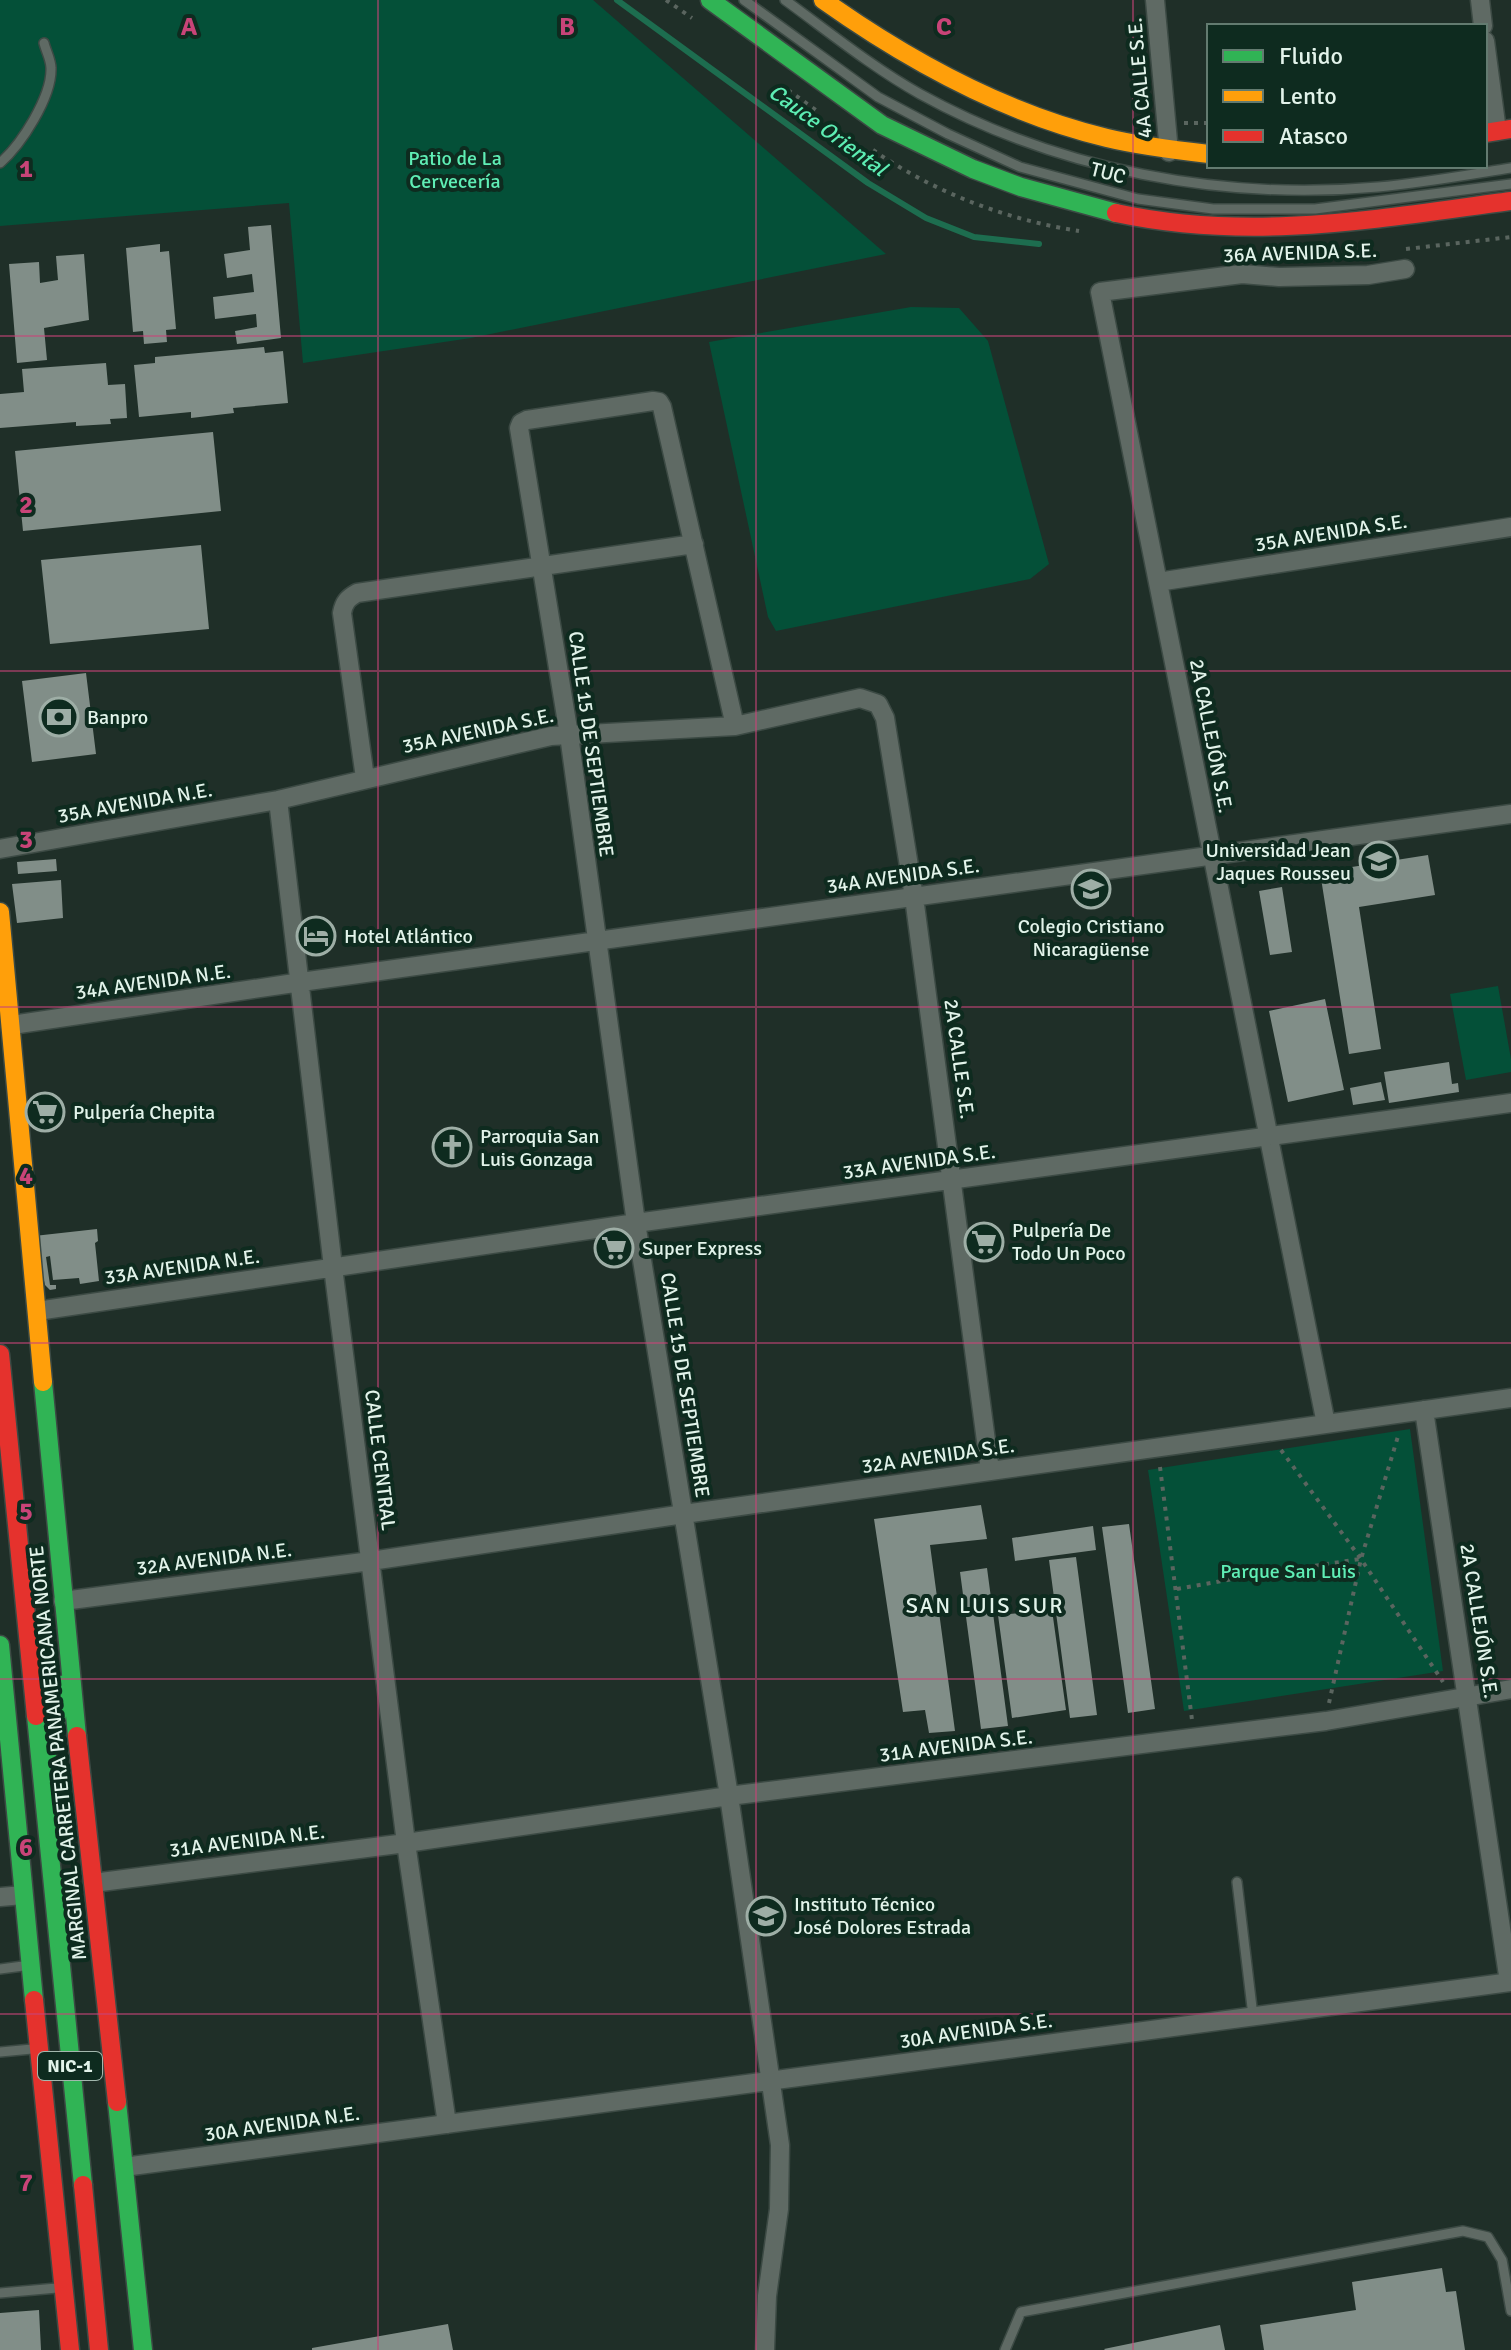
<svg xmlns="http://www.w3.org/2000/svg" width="1511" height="2350" viewBox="0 0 1511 2350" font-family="Signika,sans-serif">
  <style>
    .green { fill: #045038 }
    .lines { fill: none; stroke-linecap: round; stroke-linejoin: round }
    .stream { stroke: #1d6d4f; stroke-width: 6 }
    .building { fill: #818e88 }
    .lane-casing { stroke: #3c4a44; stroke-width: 12 }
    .street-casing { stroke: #3c4a44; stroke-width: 21 }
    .fast-casing { stroke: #3c4a44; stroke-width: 21 }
    .slow-casing { stroke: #3c4a44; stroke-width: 21 }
    .jam-casing { stroke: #3c4a44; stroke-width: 21 }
    .path { stroke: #5a655f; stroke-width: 4; stroke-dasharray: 4 6; stroke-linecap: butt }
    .lane { stroke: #5f6a64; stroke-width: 9 }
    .street { stroke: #5f6a64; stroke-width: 18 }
    .fast { stroke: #30b455; stroke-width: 18 }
    .slow { stroke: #ff9f0a; stroke-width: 18 }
    .jam { stroke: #e5322d; stroke-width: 18 }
    .grid { fill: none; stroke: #c84478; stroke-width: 2; stroke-opacity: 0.55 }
    .labels { text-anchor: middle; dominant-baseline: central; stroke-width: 8; stroke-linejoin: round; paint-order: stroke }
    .shield { fill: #0e2b1f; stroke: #a2b7ad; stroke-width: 2 }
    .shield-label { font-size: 18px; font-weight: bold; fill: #e2f3ea }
    .street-label { font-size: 20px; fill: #e2f3ea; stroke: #0e2b1f }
    .park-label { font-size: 20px; fill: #5feeb5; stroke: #0e2b1f }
    .poi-label { font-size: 20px; fill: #e2f3ea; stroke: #0e2b1f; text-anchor: start }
    .water-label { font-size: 22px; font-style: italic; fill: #5dedb3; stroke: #0e2b1f }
    .neighbourhood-label { font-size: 22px; letter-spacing: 2px; fill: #e2f3ea; stroke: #0e2b1f }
    .grid-label { font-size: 26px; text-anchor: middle; font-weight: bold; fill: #c84478; stroke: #0e2b1f; stroke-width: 8; stroke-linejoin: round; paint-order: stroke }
  </style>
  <rect width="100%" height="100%" fill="#1f2f28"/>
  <!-- green -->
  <path class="green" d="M0,0H593L886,254L471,338L303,363L289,203L0,226Z
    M911,307L959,308L988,341L1049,564L1030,579L776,631L768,617L709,342Z
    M1498,986L1511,1059V1072L1466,1080L1450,994Z
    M1410,1429L1443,1671L1184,1711L1148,1470Z"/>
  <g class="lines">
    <!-- stream -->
    <path class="stream" d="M617,0L868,183L926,218L974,237L1039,244"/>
  </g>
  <!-- building -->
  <path class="building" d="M271,225L281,338L237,344L235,331L257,327L256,314L215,319L213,297L254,292L252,274L227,278L224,254L250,250L248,227Z
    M160,244V252L169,251L176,329L166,330L167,342L144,344L143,331L133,332L126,248Z
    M84,254L89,320L44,328L47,360L17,363L9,264L39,262L40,283L58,280L56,256Z
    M264,347L265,353L283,351L288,403L233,408L234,413L191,418V412L139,417L134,365L155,363V357Z
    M106,363L108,385L125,384L127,418L110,419L111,424L76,426V422L0,428V394L24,392L22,369Z
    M213,432L221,511L23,531L15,451Z
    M201,545L209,629L50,644L41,560Z
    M86,673L96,754L32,762L22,681Z
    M1428,855L1435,895L1359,907L1381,1049L1349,1054L1320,872Z
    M56,859L57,871L18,874L17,862Z
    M61,880L63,918L17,923L12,884Z
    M1282,887L1292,952L1270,955L1259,891Z
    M1325,999L1344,1090L1288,1102L1269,1011Z
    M1449,1062L1452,1084L1458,1083L1459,1092L1389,1103L1384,1072Z
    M1381,1082L1385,1100L1353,1105L1350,1088Z
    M97,1229L98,1241L95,1243L99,1281L80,1284L79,1278L53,1280L50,1256L46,1257L50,1285H56V1289L50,1290L45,1285L34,1236Z
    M981,1505L987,1539L930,1545L955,1731L929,1733L925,1710L903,1712L874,1519Z
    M1129,1524L1155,1709L1128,1713L1102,1527Z
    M1093,1526L1096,1550L1015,1561L1012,1538Z
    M1076,1557L1097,1715L1070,1718L1049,1560Z
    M987,1568L1008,1726L981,1729L960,1572Z
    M1052,1610L1066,1710L1012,1718L998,1615Z
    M1442,2268L1446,2292L1456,2291L1465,2350H1264L1260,2325L1356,2310L1352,2282Z
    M39,2310L41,2350H0V2313Z
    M448,2324L453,2350H312V2348Z
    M1220,2325L1225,2350H1105L1104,2349Z"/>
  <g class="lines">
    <defs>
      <path id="lane" d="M744,0L878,97L948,134L1020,167L1138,199L1213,209H1315L1511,184
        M785,0C829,32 872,67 920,94C1058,170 1222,201 1378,187C1423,183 1467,175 1511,168
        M0,163C21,145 52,97 51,68C51,60 46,51 44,43
        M1237,1882L1253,2016
        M0,1969L23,1966
        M0,2052L32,2049
        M0,2293L57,2288
        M1005,2350L1021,2312L1463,2231L1488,2237L1502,2260L1511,2311"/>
      <path id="street" d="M1155,0L1169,152
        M1480,0L1483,26
        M1485,41L1497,131
        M1158,582L1511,527
        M735,726L662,407L659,402L653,401L527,420L521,423L519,428L569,735L636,1223L729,1796L780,2145L779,2209L767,2296L765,2350
        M365,778L342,613C344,602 348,598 357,593L694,544
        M278,800L333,1267L406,1843L447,2124
        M0,849L278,800L551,736L735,726L860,698L878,704L885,718L914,897L990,1471
        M12,1025L301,982L1511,814
        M37,1311L636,1223L1511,1103
        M1424,1410L1509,1982
        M1326,1424L1100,292L1242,274L1279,277L1368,275L1405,269
        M63,1601L371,1561L684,1514L1511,1398
        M93,1883L406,1843L729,1796L1326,1721L1511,1689
        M0,1897L23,1895
        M124,2167L1511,1982"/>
      <path id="fast" d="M710,0L882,125L973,169L1021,187L1116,213
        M43,1382L77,1736
        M0,1645L34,2000
        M36,1716L83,2185
        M45,1762L65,1684
        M117,2102L143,2350"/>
      <path id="slow" d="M823,0C909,61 1003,113 1107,138C1140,146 1174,150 1209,154
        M0,912L43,1382"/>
      <path id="jam" d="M1485,133L1511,129
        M1116,213C1252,242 1375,219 1511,201
        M0,1354L36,1716
        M77,1736L117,2102
        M34,2000L70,2350
        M83,2185L99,2350"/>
    </defs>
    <!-- lane casing -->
    <use href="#lane" class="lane-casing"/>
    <!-- street casing -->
    <use href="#street" class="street-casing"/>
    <!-- fast casing -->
    <use href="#fast" class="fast-casing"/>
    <!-- slow casing -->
    <use href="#slow" class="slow-casing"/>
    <!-- jam casing -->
    <use href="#jam" class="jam-casing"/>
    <!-- path -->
    <path class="path" d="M666,0L692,18
      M788,90L820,113
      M1184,123H1209
      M873,150C933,192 1007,220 1079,231
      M1406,249L1511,237
      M1358,254L1377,252
      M1281,1450L1361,1559L1443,1682
      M1160,1467L1192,1720
      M1177,1589L1273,1572L1360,1559
      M1329,1703L1361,1559L1399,1433"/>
    <!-- lane -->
    <use href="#lane" class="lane"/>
    <!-- street -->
    <use href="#street" class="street"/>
    <!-- fast -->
    <use href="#fast" class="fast"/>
    <!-- slow -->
    <use href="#slow" class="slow"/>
    <!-- jam -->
    <use href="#jam" class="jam"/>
  </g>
  <!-- grid -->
  <path class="grid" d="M378,0V2350M756,0V2350M1133,0V2350M0,336H1511M0,671H1511M0,1007H1511M0,1343H1511M0,1679H1511M0,2014H1511"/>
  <!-- icons -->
  <defs>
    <symbol id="bank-ring" viewBox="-11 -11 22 22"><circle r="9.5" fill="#0e2b1f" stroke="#9eaea6" stroke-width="1.5"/><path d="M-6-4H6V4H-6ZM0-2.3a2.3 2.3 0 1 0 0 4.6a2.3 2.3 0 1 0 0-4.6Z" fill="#9eaea6"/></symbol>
    <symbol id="school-ring" viewBox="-11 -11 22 22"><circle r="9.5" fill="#0e2b1f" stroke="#9eaea6" stroke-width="1.5"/><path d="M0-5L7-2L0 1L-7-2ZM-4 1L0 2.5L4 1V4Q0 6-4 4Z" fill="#9eaea6"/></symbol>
    <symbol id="hotel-ring" viewBox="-11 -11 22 22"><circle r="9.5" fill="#0e2b1f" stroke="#9eaea6" stroke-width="1.5"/><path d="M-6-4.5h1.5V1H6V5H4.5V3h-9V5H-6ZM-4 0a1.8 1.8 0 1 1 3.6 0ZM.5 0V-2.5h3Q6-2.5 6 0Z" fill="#9eaea6"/></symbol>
    <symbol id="supermarket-ring" viewBox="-11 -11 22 22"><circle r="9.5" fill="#0e2b1f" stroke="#9eaea6" stroke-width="1.5"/><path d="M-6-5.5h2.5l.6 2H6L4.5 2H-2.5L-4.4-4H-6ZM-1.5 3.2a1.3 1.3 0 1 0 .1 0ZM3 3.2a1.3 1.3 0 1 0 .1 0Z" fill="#9eaea6"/></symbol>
    <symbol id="church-ring" viewBox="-11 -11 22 22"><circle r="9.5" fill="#0e2b1f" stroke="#9eaea6" stroke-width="1.5"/><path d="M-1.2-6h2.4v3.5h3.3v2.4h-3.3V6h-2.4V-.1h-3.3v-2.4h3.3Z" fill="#9eaea6"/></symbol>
    <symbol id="university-ring" viewBox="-11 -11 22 22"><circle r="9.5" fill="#0e2b1f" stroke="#9eaea6" stroke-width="1.5"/><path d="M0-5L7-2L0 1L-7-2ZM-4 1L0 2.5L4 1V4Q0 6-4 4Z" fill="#9eaea6"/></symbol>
  </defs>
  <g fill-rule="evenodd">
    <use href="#bank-ring" x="37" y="695" width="44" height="44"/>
    <use href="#school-ring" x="1357" y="839" width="44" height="44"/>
    <use href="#school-ring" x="1069" y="867" width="44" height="44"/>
    <use href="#hotel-ring" x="294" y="914" width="44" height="44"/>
    <use href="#supermarket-ring" x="23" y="1090" width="44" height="44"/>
    <use href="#church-ring" x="430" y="1125" width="44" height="44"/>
    <use href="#supermarket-ring" x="962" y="1220" width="44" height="44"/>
    <use href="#supermarket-ring" x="592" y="1226" width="44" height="44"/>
    <use href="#university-ring" x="744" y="1894" width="44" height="44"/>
  </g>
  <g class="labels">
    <!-- shield labels -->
    <rect class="shield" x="38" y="2052" width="64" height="28" rx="6"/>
    <g class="shield-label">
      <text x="70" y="2066">NIC-1</text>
    </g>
    <!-- street labels -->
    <g class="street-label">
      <text transform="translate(1140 78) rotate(-95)">4A CALLE S.E.</text>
      <text transform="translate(1108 173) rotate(14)">TUC</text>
      <text transform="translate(1300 253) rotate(-2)">36A AVENIDA S.E.</text>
      <text transform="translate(1331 533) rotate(-9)">35A AVENIDA S.E.</text>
      <text transform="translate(478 731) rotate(-12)">35A AVENIDA S.E.</text>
      <text transform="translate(1211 736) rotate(79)">2A CALLEJÓN S.E.</text>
      <text transform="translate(591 744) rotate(82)">CALLE 15 DE SEPTIEMBRE</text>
      <text transform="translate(135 803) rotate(-10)">35A AVENIDA N.E.</text>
      <text transform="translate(903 876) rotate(-8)">34A AVENIDA S.E.</text>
      <text transform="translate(153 982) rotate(-8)">34A AVENIDA N.E.</text>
      <text transform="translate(959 1059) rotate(82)">2A CALLE S.E.</text>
      <text transform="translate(919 1162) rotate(-8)">33A AVENIDA S.E.</text>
      <text transform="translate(182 1267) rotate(-8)">33A AVENIDA N.E.</text>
      <text transform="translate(685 1385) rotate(81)">CALLE 15 DE SEPTIEMBRE</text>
      <text transform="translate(938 1456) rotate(-8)">32A AVENIDA S.E.</text>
      <text transform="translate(380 1460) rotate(83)">CALLE CENTRAL</text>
      <text transform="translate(214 1559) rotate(-7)">32A AVENIDA N.E.</text>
      <text transform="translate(1479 1621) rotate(81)">2A CALLEJÓN S.E.</text>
      <text transform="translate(956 1746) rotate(-7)">31A AVENIDA S.E.</text>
      <text transform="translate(58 1753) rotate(-96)">MARGINAL CARRETERA PANAMERICANA NORTE</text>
      <text transform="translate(247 1841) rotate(-7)">31A AVENIDA N.E.</text>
      <text transform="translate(976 2031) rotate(-8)">30A AVENIDA S.E.</text>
      <text transform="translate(282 2124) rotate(-8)">30A AVENIDA N.E.</text>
    </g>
    <!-- park labels -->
    <g class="park-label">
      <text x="455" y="158">Patio de La<tspan x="455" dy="23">Cervecería</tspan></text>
      <text x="1288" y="1571">Parque San Luis</text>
    </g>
    <!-- poi labels -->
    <g class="poi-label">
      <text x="87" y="717">Banpro</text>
      <text x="1351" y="850" text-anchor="end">Universidad Jean<tspan x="1351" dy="23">Jaques Rousseu</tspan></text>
      <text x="1091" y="926" text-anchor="middle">Colegio Cristiano<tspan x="1091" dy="23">Nicaragüense</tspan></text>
      <text x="344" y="936">Hotel Atlántico</text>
      <text x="73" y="1112">Pulpería Chepita</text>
      <text x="480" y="1136">Parroquia San<tspan x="480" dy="23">Luis Gonzaga</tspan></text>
      <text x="1012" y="1230">Pulpería De<tspan x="1012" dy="23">Todo Un Poco</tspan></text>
      <text x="642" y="1248">Super Express</text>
      <text x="794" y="1904">Instituto Técnico<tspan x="794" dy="23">José Dolores Estrada</tspan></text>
    </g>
    <!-- water labels -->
    <g class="water-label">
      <text transform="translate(828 130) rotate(36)">Cauce Oriental</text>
    </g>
    <!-- neighbourhood labels -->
    <g class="neighbourhood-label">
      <text x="985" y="1605">SAN LUIS SUR</text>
    </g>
  </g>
  <g class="grid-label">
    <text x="189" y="35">A</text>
    <text x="567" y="35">B</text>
    <text x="944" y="35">C</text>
    <text x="26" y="177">1</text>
    <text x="26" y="513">2</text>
    <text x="26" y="848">3</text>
    <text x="26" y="1184">4</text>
    <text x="26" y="1520">5</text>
    <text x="26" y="1856">6</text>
    <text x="26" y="2191">7</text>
  </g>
  <!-- legend -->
  <rect x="1207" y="24" width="280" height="144" fill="#0e2b1f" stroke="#637b70" stroke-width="2"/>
  <rect x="1223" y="50" width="40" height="12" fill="#30b455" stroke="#637b70" stroke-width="2"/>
  <text x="1279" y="64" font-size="24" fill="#e2f3ea">Fluido</text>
  <rect x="1223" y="90" width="40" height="12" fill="#ff9f0a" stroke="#637b70" stroke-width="2"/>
  <text x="1279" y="104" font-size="24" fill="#e2f3ea">Lento</text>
  <rect x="1223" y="130" width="40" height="12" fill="#e5322d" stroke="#637b70" stroke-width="2"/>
  <text x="1279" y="144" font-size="24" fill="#e2f3ea">Atasco</text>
</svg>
